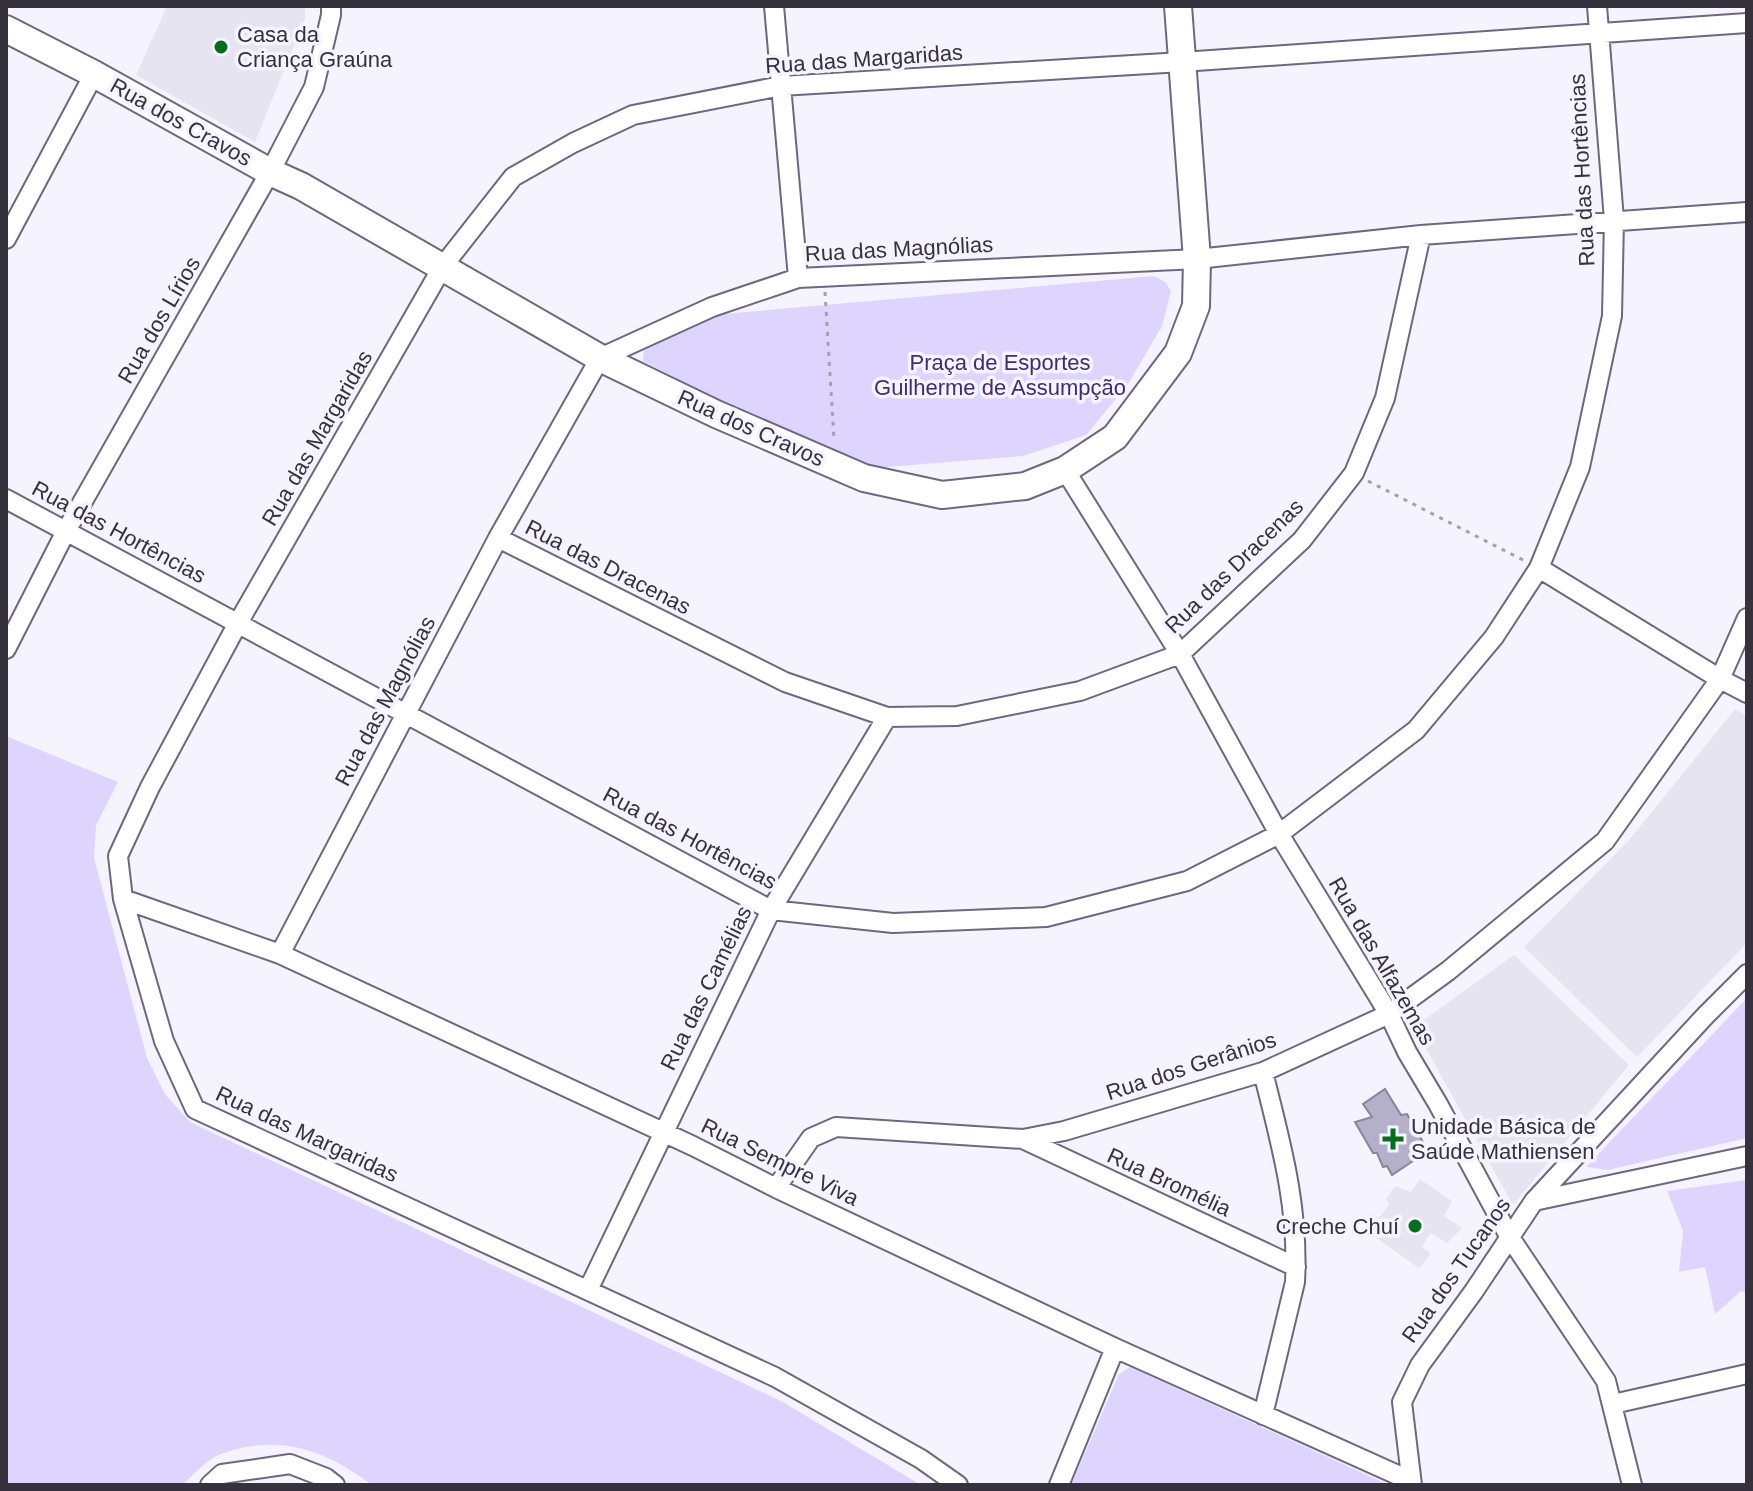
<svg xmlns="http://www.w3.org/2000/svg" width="1753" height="1491" viewBox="0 0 1753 1491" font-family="Arial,sans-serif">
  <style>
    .built { fill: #e7e4f1 }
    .green { fill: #ded5ff }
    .building { fill: #b5b0ca; stroke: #8a849d; stroke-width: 2 }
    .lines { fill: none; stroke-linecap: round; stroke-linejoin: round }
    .street-casing { stroke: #6d677f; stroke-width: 22 }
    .secondary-casing { stroke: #6d677f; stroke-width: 30 }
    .path { stroke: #a2a0ab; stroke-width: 3; stroke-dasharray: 4 6; stroke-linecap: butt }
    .street { stroke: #fff; stroke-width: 18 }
    .secondary { stroke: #fff; stroke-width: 26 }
    .poi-dot { fill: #056d1c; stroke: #f5f3fe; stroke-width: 3 }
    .labels { text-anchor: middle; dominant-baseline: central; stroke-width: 7; stroke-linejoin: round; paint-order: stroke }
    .poi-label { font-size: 22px; fill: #35323d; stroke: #f5f3fe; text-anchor: start }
    .street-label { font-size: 22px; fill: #35323d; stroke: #f5f3fe }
    .park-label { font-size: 22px; fill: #402d6b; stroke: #f5f3fe }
  </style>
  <rect width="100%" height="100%" fill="#f5f3fe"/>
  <!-- built -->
  <path class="built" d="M167,6H305V19L255,142L136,75Z
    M1735,709L1747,717V943L1637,1057L1524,947L1630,839Z
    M1514,955L1629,1065L1513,1205L1414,1027Z
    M1420,1179L1452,1201L1444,1216L1462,1228L1447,1243L1430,1233L1422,1247L1431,1254L1419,1268L1368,1232L1372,1224L1367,1220L1372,1214L1379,1218L1389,1205L1386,1199L1395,1186L1411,1192Z"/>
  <!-- green -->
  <path class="green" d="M1154,276L1165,282L1171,291L1162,326L1128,384L1086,435L1023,456L875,468L815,450L643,361L644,350L723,314Z
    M6,736L118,782L96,825L94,858L147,1058L165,1094L190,1122L781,1401L921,1485H372C334,1456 294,1438 245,1447C234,1450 219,1453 210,1460C200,1467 191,1477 182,1485H6Z
    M1747,998V1138L1608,1170L1586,1167Z
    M1747,1180V1293L1741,1291L1715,1314L1705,1267L1679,1272L1683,1231L1667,1191Z
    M1130,1367L1389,1485H1071L1119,1374Z"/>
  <!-- building -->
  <path class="building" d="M1385,1089L1401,1115L1407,1114L1428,1151L1392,1175L1387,1166L1383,1167L1377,1153H1373L1355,1122L1372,1117L1363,1104Z"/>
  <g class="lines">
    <defs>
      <path id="street" d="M774,6L798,278
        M6,239L94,74
        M1065,470L1180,654L1279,834L1389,1014L1407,1052L1438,1104L1509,1236L1606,1381L1632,1485
        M6,499L771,910L893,923L1046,917L1187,881L1279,834L1416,730L1494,637L1539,568L1580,467L1612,316L1614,220L1597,6
        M498,538L785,682L887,717L957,716L1080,691L1180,654L1302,540L1354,473L1385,398L1421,235
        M1539,568L1720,679L1747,693
        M6,649L66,531L270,172L314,87L331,15V6
        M123,899L280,954L693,1146L776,1188L1115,1348L1411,1481
        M280,954L498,538L600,358L712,307L798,278L1197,259L1421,235L1747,212
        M1263,1072C1281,1144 1299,1207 1295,1282L1263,1415
        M1023,1139L1296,1267
        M776,1188L811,1138L836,1127L1023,1139L1064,1131L1263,1072L1389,1014L1448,971L1605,841L1720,679L1747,618
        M1534,1201L1747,1156
        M588,1290L771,910L887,717
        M1613,1404L1747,1374
        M210,1485L222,1474L290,1464L326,1478L335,1485
        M958,1485L921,1459L775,1377L195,1109L164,1041L123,899L118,856L150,787L238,623L443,266L513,177L573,143L633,115L781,86L1182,62L1747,23
        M1059,1485L1115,1348
        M1412,1485L1402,1402L1420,1365L1474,1291L1534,1201L1706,1015L1747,974"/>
      <path id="secondary" d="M6,29L94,74L270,172L301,186L600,358L716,414L864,478L942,495L1025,486L1065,470L1115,437L1178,353L1196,306L1197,259L1178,6"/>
    </defs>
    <!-- street casing -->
    <use href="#street" class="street-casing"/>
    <!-- secondary casing -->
    <use href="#secondary" class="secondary-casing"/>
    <!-- path -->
    <path class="path" d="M825,292L834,440
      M1368,481L1525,561"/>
    <!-- street -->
    <use href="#street" class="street"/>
    <!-- secondary -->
    <use href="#secondary" class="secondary"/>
  </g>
  <!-- markers -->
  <g class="poi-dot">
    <circle cx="221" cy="47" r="8"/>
    <path d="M1389 1127h8v8h8v8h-8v8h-8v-8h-8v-8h8z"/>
    <circle cx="1415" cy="1226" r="8"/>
  </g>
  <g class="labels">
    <!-- poi labels -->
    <g class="poi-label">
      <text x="237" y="34">Casa da<tspan x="237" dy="25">Criança Graúna</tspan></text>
      <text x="1411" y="1126">Unidade Básica de<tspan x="1411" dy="25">Saúde Mathiensen</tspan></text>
      <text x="1399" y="1226" text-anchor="end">Creche Chuí</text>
    </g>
    <!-- street labels -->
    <g class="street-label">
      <text transform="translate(864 59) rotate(-4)">Rua das Margaridas</text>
      <text transform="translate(181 122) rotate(29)">Rua dos Cravos</text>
      <text transform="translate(1582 170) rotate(-93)">Rua das Hortências</text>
      <text transform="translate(899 249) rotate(-3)">Rua das Magnólias</text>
      <text transform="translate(159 320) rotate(-60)">Rua dos Lírios</text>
      <text transform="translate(751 428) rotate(24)">Rua dos Cravos</text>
      <text transform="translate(317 438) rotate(-60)">Rua das Margaridas</text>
      <text transform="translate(119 532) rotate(28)">Rua das Hortências</text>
      <text transform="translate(1234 566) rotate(-44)">Rua das Dracenas</text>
      <text transform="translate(608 567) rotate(27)">Rua das Dracenas</text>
      <text transform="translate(385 701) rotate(-62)">Rua das Magnólias</text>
      <text transform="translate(690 838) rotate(28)">Rua das Hortências</text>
      <text transform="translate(1382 961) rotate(60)">Rua das Alfazemas</text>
      <text transform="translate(706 988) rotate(-64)">Rua das Camélias</text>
      <text transform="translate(1191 1066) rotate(-18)">Rua dos Gerânios</text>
      <text transform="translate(307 1134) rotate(25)">Rua das Margaridas</text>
      <text transform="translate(780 1162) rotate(26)">Rua Sempre Viva</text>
      <text transform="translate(1169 1182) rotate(25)">Rua Bromélia</text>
      <text transform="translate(1456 1270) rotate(-55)">Rua dos Tucanos</text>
    </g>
    <!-- park labels -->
    <g class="park-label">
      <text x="1000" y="362">Praça de Esportes<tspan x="1000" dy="25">Guilherme de Assumpção</tspan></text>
    </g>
  </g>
  <!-- border -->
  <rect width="1753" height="1491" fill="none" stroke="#35323d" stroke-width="16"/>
</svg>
